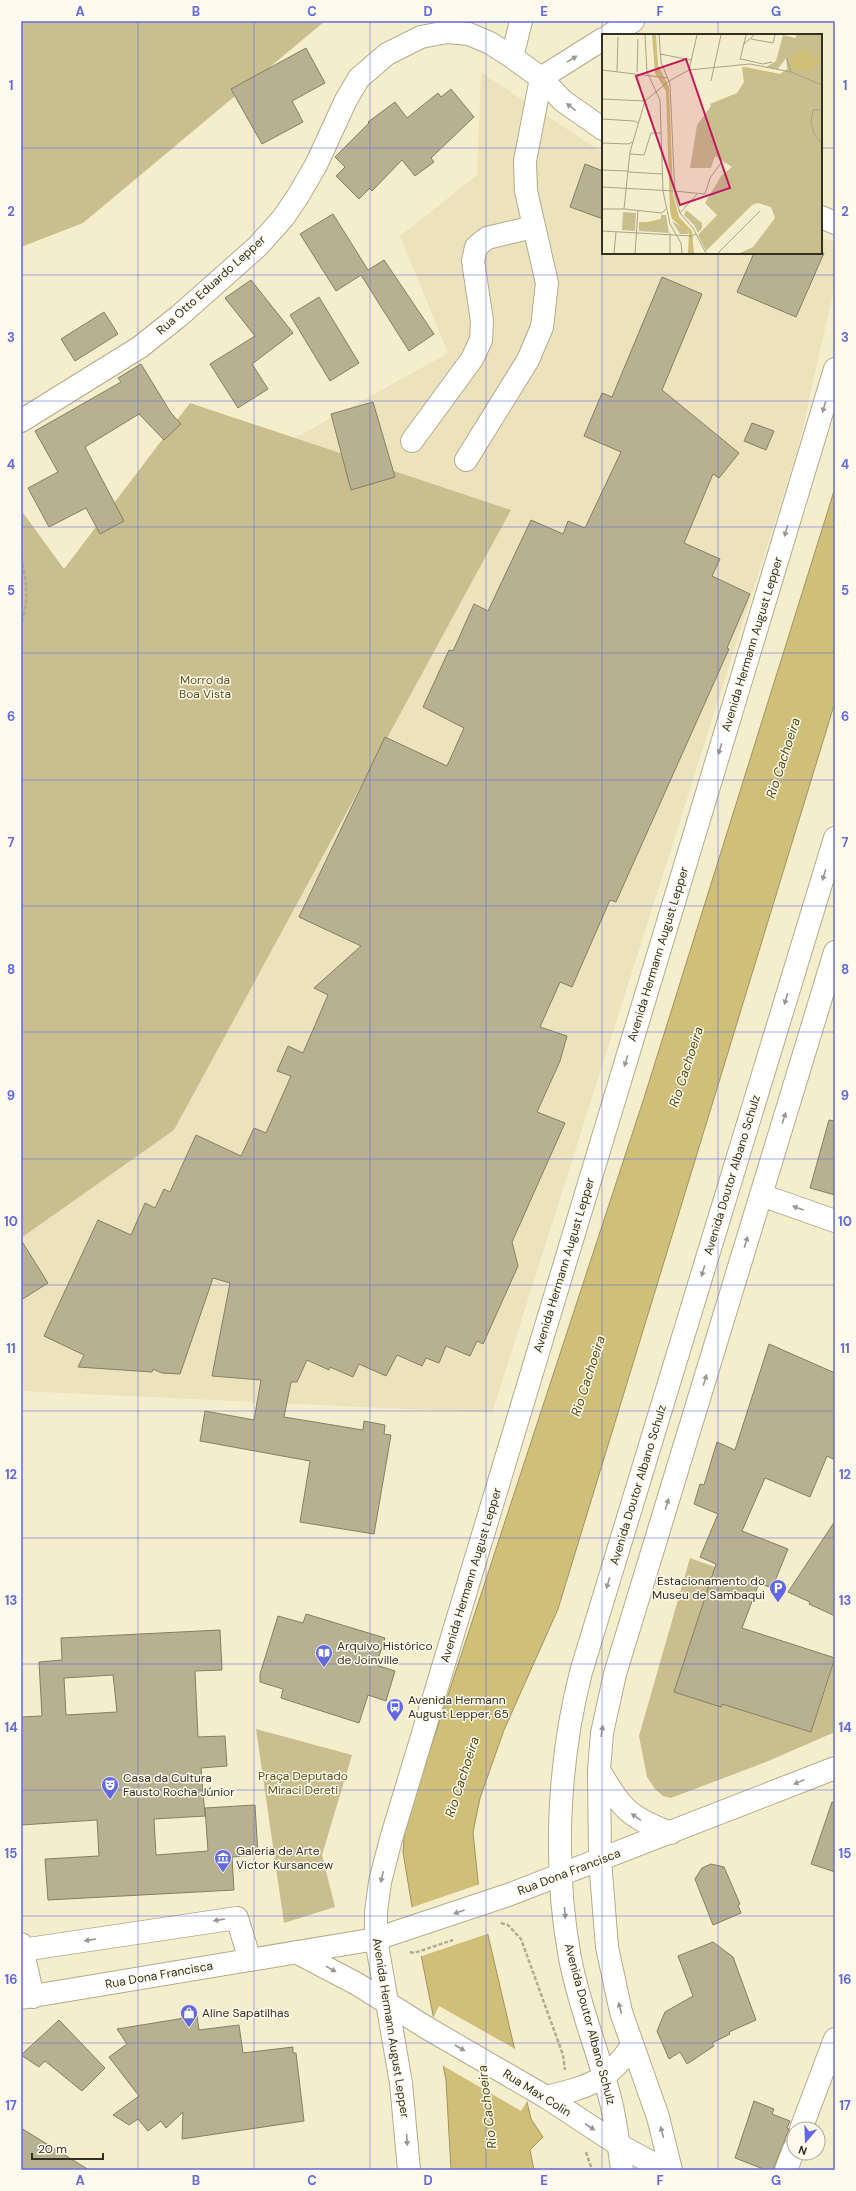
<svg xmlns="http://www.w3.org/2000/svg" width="856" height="2191" viewBox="0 0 856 2191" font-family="'DM Sans',sans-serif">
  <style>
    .built { fill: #ece3bc }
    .green { fill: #c9be8e }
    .water { fill: #cfbf78; stroke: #a0945e }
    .pier { fill: #f5eecd }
    .building { fill: #b8b191; stroke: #857e61; fill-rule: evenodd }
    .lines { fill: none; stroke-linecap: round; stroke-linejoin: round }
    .minor-casing { stroke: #b2ab8c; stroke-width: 24 }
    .major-casing { stroke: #b2ab8c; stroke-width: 24 }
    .path { stroke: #b1ab91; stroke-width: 2.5; stroke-dasharray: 4 2; stroke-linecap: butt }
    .minor { stroke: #fff; stroke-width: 22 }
    .major { stroke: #fff; stroke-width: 22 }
    .oneway { fill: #989791 }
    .grid { fill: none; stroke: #6168e0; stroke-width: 1; stroke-opacity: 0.55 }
    .labels { text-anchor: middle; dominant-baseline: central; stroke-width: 3; stroke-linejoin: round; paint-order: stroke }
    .street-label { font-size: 12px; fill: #322f23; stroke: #fefbee }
    .park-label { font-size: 12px; fill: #5b4f19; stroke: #fefbee }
    .poi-label { font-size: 12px; fill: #322f23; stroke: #fefbee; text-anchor: start }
    .water-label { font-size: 13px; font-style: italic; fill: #53470f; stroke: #fefbee }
    .inset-river { fill: none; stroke: #cfbf78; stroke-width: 2 }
    .inset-road { fill: none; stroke: #a7a289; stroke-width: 1 }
    .view { fill: #c2185b; fill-opacity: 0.15; stroke: #c2185b; stroke-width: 2 }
    .inset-edge { fill: none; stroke: #322f23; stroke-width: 2 }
    .neatline { fill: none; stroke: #6168e0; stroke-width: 1.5 }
    .grid-label { font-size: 13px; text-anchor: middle; font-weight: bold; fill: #6168e0 }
  </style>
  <rect width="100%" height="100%" fill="#f5eecd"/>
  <!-- built -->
  <path class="built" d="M481,72L603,153V253H821V237L835,242V285L798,449L492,1413L21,1391V1238L174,1130L510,511L295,438L448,353L400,236L477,175Z"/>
  <!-- green -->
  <path class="green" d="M21,21H325L83,223L21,247Z
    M190,403L511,510L174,1130L21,1238V510L64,569Z
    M690,1558L715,1567L674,1692L721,1707L730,1679L738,1709L811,1732L835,1660V1732L766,1762L671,1798L663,1796L655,1789L647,1777L639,1736Z
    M256,1729L352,1755L322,1855L335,1907L284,1923Z"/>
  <!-- water -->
  <path class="water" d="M835,488V702L558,1609L504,1730L480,1798L473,1832L480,1901L531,2119L543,2137L530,2150L534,2170H451L446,2080L415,1925L403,1852L405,1826L644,1098Z"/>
  <!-- pier -->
  <path class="pier" d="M480,1884L490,1933L419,1957L410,1908Z
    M439,2006L517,2050L528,2100L521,2111L440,2064L432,2020Z"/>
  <!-- building -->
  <path class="building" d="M306,48L325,83L292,101L303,122L262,144L231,89Z
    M451,89L474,117L431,158L434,162L415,176L402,160L372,191L370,188L359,199L336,176L345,167L335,157L369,123L368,122L395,102L407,118L438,93L441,97Z
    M585,164L603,171V219L570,207Z
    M333,214L368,270L384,260L434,334L409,351L361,275L336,291L300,234Z
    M754,253H824L796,317L737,292Z
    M662,277L702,294L662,390L739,453L719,478L713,474L684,543L720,559L712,576L750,594L727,648L729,649L616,902L610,900L572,987L560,982L540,1027L567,1036L560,1061L537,1112L565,1123L512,1242L518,1266L483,1344L477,1341L470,1356L446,1346L439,1363L426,1358L422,1366L397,1355L386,1376L359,1364L353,1377L330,1367L329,1370L307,1360L297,1382H291L284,1417L363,1430L364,1421L385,1425L384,1434L391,1435L374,1534L300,1522L310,1461L200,1441L205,1411L254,1420L261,1380L212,1376L230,1283L213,1278L180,1374L162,1373L153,1369L152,1372L78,1367L84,1355L44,1336L98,1220L131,1235L145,1203L155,1208L164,1189L170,1192L196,1135L241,1156L254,1128L266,1133L291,1076L277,1071L288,1046L303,1053L328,995L314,988L361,946L299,917L385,737L447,766L464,728L423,707L449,650L453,651L474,604L488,611L531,520L563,534L568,521L585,528L621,452L584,436L602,393L612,397Z
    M251,280L293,333L252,364L268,389L238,408L210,364L255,336L225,298Z
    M319,297L359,363L330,381L290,315Z
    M104,312L118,334L75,361L61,339Z
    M141,364L171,413L181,424L164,440L139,414L85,447L124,521L100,534L86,508L49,527L28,488L58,472L35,431L121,382L118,378Z
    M373,402L395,477L351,490L331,414Z
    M752,423L774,431L766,450L744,441Z
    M829,1120L835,1121V1195L810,1188Z
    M21,1240L48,1283L21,1300Z
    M769,1344L835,1373V1460L827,1456L810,1497L765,1478L742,1531L788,1549L773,1586L770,1584L769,1587L759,1583L742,1628L835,1658L811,1732L722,1704L721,1707L674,1692L716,1564L700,1557L718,1514L694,1504L700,1484L704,1485L717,1442L735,1450Z
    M835,1521V1616L809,1604L810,1602L788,1592Z
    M306,1614L385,1638L376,1665L395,1671L386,1701L368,1695L359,1723L281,1698L283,1689L260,1682V1674L278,1616L303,1623Z
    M220,1630L222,1670L195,1671L198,1737L225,1736L227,1766L201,1768L205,1816L154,1819L156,1855L208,1851L205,1808L255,1805L258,1855L232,1857L234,1890L48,1900L45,1859L99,1856L97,1820L21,1825V1717L42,1716L39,1662L62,1660L61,1638ZM113,1675L117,1712L66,1715L64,1678Z
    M832,1802L835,1803V1872L811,1864Z
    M711,1864L724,1867L740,1904L738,1905L741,1913L713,1925L695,1879L702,1868Z
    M713,1942L733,1957L756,2020L729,2032L730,2034L712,2043L714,2046L687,2064L680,2052L669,2059L657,2031L665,2012L693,1996L678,1956Z
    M197,2016L199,2030L239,2025L243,2053L293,2047V2053H296L304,2121L182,2139L183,2112L166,2128L161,2121L148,2131L138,2119L129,2125L113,2115L139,2096L109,2057L127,2044L117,2029Z
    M59,2020L105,2068L82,2091L45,2061L39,2067L21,2055Z
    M754,2101L774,2109L772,2114L790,2121L787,2128L789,2129L773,2170H766L735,2158Z
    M21,2128L89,2170H21Z"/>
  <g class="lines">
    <defs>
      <path id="minor" d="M610,35L633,21
        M512,57L521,21
        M541,78L603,39
        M821,217L835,223
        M21,421L140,347L179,316L258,246L283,218L298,196L316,165L346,100L359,78L387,54L421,37L447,32L469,34L490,43L512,57L541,78L563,101L603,129
        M412,441L472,359L481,340L482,321L473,261L476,247L487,238L533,227
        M466,460L528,360L542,327L547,283L526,191L525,161L541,78
        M761,1195L835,1221
        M21,1944L33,1997
        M22,1950L237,1918L250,1960
        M801,2129L835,2039
        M786,2170L794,2149"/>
      <path id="major" d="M599,1770C622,1809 628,1817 671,1833
        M296,1952L357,1984L427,2028L546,2097L619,2145L665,2170
        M21,1998L376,1939L508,1895L835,1768
        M546,2097C587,2087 609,2082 632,2045
        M409,2170L401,2083L376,1939V1912L380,1882L391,1839L424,1730L835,369
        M622,2170C619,2146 616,2121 610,2098C598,2051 579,2006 570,1958C553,1867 558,1762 581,1672L835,838
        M671,2170L658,2117L621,2012L607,1947L600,1860L599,1770L602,1733L615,1674L835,952"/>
    </defs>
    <!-- minor casing -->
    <use href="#minor" class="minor-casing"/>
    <!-- major casing -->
    <use href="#major" class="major-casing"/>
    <!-- path -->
    <path class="path" d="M21,558C27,580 29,602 21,624
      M501,1923L508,1925L521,1939L563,2055L565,2070
      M410,1952L414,1953L453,1940
      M586,2152L592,2170"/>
    <!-- minor -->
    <use href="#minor" class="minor"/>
    <!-- major -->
    <use href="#major" class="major"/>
  </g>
  <!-- one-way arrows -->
  <defs><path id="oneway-solid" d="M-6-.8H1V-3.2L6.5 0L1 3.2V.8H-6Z"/></defs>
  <g class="oneway">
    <use href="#oneway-solid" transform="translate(572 59) rotate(-32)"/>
    <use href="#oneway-solid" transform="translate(571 107) rotate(-142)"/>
    <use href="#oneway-solid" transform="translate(824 407) rotate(107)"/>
    <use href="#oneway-solid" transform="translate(786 531) rotate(107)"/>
    <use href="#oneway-solid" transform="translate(720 749) rotate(107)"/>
    <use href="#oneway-solid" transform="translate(824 875) rotate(107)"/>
    <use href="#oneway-solid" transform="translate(786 999) rotate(107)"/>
    <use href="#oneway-solid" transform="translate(626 1061) rotate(107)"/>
    <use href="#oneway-solid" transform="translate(784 1118) rotate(-73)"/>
    <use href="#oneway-solid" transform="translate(798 1208) rotate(-160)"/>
    <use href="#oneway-solid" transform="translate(746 1242) rotate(-73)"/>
    <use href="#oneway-solid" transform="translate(703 1271) rotate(107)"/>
    <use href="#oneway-solid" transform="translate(705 1380) rotate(-73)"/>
    <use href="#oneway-solid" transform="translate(667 1504) rotate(-73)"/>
    <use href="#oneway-solid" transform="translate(608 1583) rotate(107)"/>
    <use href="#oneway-solid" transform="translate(602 1731) rotate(-81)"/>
    <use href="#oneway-solid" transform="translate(799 1782) rotate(158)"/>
    <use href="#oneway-solid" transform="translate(636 1817) rotate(-145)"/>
    <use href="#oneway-solid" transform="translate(382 1877) rotate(103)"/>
    <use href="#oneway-solid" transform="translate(459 1912) rotate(161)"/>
    <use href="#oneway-solid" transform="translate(565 1913) rotate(86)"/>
    <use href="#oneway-solid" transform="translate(219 1920) rotate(171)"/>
    <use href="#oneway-solid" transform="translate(90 1940) rotate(171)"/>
    <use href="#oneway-solid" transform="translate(331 1969) rotate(29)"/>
    <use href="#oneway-solid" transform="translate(620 2008) rotate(-105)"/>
    <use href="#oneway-solid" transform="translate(460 2048) rotate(30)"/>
    <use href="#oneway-solid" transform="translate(590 2127) rotate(33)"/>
    <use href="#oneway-solid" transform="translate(662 2132) rotate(-105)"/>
    <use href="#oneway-solid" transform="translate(407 2140) rotate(87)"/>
  </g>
  <!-- grid -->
  <path class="grid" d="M138,21V2170M254,21V2170M370,21V2170M486,21V2170M602,21V2170M718,21V35M21,148H603M821,148H835M718,253V2170M21,275H835M21,401H835M21,527H835M21,653H835M21,780H835M21,906H835M21,1032H835M21,1159H835M21,1285H835M21,1411H835M21,1538H835M21,1664H835M21,1790H835M21,1916H835M21,2043H835"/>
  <!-- icons -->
  <defs>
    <symbol id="parking-pin" viewBox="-11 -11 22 30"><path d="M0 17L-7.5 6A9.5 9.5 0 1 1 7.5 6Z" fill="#6168e0" stroke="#fefbee"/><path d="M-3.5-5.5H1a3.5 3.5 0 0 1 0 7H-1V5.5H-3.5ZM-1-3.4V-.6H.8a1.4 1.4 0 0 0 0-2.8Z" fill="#fff"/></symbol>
    <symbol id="library-pin" viewBox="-11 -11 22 30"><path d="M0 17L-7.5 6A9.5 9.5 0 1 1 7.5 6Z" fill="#6168e0" stroke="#fefbee"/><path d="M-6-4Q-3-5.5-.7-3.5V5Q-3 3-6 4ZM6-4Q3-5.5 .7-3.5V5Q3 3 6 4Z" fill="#fff"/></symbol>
    <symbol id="bus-pin" viewBox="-11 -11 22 30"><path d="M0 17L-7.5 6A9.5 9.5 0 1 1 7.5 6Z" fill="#6168e0" stroke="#fefbee"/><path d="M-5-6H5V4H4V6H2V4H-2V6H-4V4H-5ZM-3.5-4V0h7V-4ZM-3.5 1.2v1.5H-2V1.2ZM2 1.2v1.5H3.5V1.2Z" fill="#fff"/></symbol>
    <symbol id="theatre-pin" viewBox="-11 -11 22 30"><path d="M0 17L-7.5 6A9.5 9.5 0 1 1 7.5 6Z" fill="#6168e0" stroke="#fefbee"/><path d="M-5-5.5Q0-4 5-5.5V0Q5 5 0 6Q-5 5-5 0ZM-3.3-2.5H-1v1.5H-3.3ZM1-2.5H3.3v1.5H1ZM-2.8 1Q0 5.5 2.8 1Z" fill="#fff"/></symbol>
    <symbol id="museum-pin" viewBox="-11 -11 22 30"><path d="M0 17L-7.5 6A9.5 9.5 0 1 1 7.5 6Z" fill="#6168e0" stroke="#fefbee"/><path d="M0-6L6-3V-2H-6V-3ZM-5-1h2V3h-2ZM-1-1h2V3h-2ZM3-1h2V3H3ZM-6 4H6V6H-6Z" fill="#fff"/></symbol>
    <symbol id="shop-pin" viewBox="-11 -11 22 30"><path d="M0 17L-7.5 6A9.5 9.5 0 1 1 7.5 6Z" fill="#6168e0" stroke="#fefbee"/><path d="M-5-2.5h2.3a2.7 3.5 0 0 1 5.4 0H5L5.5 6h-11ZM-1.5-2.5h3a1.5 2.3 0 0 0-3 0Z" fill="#fff"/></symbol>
  </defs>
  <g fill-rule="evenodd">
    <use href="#parking-pin" x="768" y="1578" width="20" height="27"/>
    <use href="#library-pin" x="314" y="1643" width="20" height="27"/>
    <use href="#bus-pin" x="385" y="1697" width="20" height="27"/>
    <use href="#theatre-pin" x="100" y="1775" width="20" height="27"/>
    <use href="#museum-pin" x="213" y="1848" width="20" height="27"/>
    <use href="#shop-pin" x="179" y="2003" width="20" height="27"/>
  </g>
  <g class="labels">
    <!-- street labels -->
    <g class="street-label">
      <text transform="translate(211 285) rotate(-42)">Rua Otto Eduardo Lepper</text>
      <text transform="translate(752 644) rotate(-73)">Avenida Hermann August Lepper</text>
      <text transform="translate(658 954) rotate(-73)">Avenida Hermann August Lepper</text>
      <text transform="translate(732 1175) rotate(-73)">Avenida Doutor Albano Schulz</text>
      <text transform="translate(564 1265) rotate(-73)">Avenida Hermann August Lepper</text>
      <text transform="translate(638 1485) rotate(-73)">Avenida Doutor Albano Schulz</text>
      <text transform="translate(471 1575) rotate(-73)">Avenida Hermann August Lepper</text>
      <text transform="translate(569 1872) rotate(-21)">Rua Dona Francisca</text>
      <text transform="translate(159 1975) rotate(-10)">Rua Dona Francisca</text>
      <text transform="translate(590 2024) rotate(75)">Avenida Doutor Albano Schulz</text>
      <text transform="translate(391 2028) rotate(81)">Avenida Hermann August Lepper</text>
      <text transform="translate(537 2093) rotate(32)">Rua Max Colin</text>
    </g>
    <!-- park labels -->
    <g class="park-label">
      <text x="205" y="680">Morro da<tspan x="205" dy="14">Boa Vista</tspan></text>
      <text x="303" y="1776">Praça Deputado<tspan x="303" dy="14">Miraci Dereti</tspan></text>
    </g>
    <!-- poi labels -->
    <g class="poi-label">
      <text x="765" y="1581" text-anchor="end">Estacionamento do<tspan x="765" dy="14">Museu de Sambaqui</tspan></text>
      <text x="337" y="1646">Arquivo Histórico<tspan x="337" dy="14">de Joinville</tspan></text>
      <text x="408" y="1700">Avenida Hermann<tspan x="408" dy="14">August Lepper, 65</tspan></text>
      <text x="123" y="1778">Casa da Cultura<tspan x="123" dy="14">Fausto Rocha Júnior</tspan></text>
      <text x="236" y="1851">Galeria de Arte<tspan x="236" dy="14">Victor Kursancew</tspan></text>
      <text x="202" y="2013">Aline Sapatilhas</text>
    </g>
    <!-- water labels -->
    <g class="water-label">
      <text transform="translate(783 758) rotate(-72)">Rio Cachoeira</text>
      <text transform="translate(686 1067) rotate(-72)">Rio Cachoeira</text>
      <text transform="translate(588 1376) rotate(-72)">Rio Cachoeira</text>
      <text transform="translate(462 1777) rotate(-72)">Rio Cachoeira</text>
      <text transform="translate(487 2107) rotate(-97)">Rio Cachoeira</text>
    </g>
  </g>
  <!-- overview -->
  <g transform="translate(602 34)">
    <rect width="220" height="220" fill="#f5eecd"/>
    <path d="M181,1L194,4V1H219L220,4V219H138L151,213L173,184L169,173L156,169L150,171L104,217L96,201L115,181L103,169L119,142L130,133L113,122L109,134H88L95,91L109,72L108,70L135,59L142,48L140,33L178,40L185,35L184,24L176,35L164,33L174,27ZM84,176L100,189V194L96,199L92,191L82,181ZM21,178L34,179L33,197L20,196ZM59,181H64L67,199L37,197V188H50L59,185ZM70,187L83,195L87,200H78Z" fill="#c9be8e"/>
    <path d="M50,1H54L56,31L67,53L71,160L77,183L90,197L92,219H86L87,199L70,185L68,177L64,57L53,39ZM203,14L208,18L209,23H219L220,31L204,38L198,35L192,37L187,25Z" fill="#cfbf78"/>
    <path class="inset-river" d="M143,34L177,41M37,191L59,186"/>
    <path class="inset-road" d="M43,1L45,38L58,66L61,157L68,190L79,209L80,219M57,1L59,28L68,50L73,162L78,179L91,194L104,219M149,5L171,9L173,1M142,10L152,1M58,20L89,26M185,24L189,38M139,25L161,30L170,28M138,26L144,1M0,36L66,44M87,36L148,30L189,38L220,51M15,37L16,3M35,38L36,5M109,47L119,1M0,65L43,67M220,76H211L209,88L212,100L220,110M0,85L32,87L36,89M0,109L26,110L31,108M28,120L42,121L49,99H59M0,136L26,137M26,138L61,140M0,153L72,157M72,157L103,160L108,144L119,129M0,175H22L28,118L43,67L67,47L87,36L95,1M22,175L60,179L64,175M78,179L95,160M0,197L90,202L94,200M68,199V219M12,219L14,198M33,219L36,177M116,219L158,177"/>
    <path class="view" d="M84,25L128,154L78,171L34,42Z"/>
    <rect width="220" height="220" class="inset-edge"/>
  </g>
  <!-- border -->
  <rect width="856" height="2191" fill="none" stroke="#fefbee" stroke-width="44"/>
  <!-- north arrow -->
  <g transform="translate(806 2141) rotate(199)"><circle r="19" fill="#fefbee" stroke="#aca99d"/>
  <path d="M0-3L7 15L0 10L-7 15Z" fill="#6168e0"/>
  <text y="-6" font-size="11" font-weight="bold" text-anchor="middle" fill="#322f23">N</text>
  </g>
  <!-- scale -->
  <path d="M32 2153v6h71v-6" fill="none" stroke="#322f23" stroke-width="2"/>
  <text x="38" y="2153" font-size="12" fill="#322f23" stroke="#fefbee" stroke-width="3" paint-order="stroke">20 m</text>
  <rect x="22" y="22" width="812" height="2147" class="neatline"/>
  <g class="grid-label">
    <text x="80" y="16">A</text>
    <text x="196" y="16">B</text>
    <text x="312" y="16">C</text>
    <text x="428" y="16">D</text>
    <text x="544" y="16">E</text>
    <text x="660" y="16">F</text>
    <text x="776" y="16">G</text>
    <text x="11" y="90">1</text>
    <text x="845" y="90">1</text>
    <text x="11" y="216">2</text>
    <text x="845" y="216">2</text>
    <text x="11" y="342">3</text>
    <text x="845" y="342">3</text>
    <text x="11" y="469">4</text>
    <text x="845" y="469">4</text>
    <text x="11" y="595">5</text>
    <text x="845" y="595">5</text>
    <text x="11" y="721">6</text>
    <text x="845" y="721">6</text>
    <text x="11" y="847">7</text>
    <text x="845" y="847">7</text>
    <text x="11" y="974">8</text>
    <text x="845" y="974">8</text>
    <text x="11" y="1100">9</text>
    <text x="845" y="1100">9</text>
    <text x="11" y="1226">10</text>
    <text x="845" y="1226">10</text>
    <text x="11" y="1353">11</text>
    <text x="845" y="1353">11</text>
    <text x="11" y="1479">12</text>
    <text x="845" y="1479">12</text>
    <text x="11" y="1605">13</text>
    <text x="845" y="1605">13</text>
    <text x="11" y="1732">14</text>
    <text x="845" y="1732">14</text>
    <text x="11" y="1858">15</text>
    <text x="845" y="1858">15</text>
    <text x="11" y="1984">16</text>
    <text x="845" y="1984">16</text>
    <text x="11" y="2110">17</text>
    <text x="845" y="2110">17</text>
    <text x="80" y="2185">A</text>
    <text x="196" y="2185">B</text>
    <text x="312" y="2185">C</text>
    <text x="428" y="2185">D</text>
    <text x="544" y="2185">E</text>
    <text x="660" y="2185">F</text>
    <text x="776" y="2185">G</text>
  </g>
</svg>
